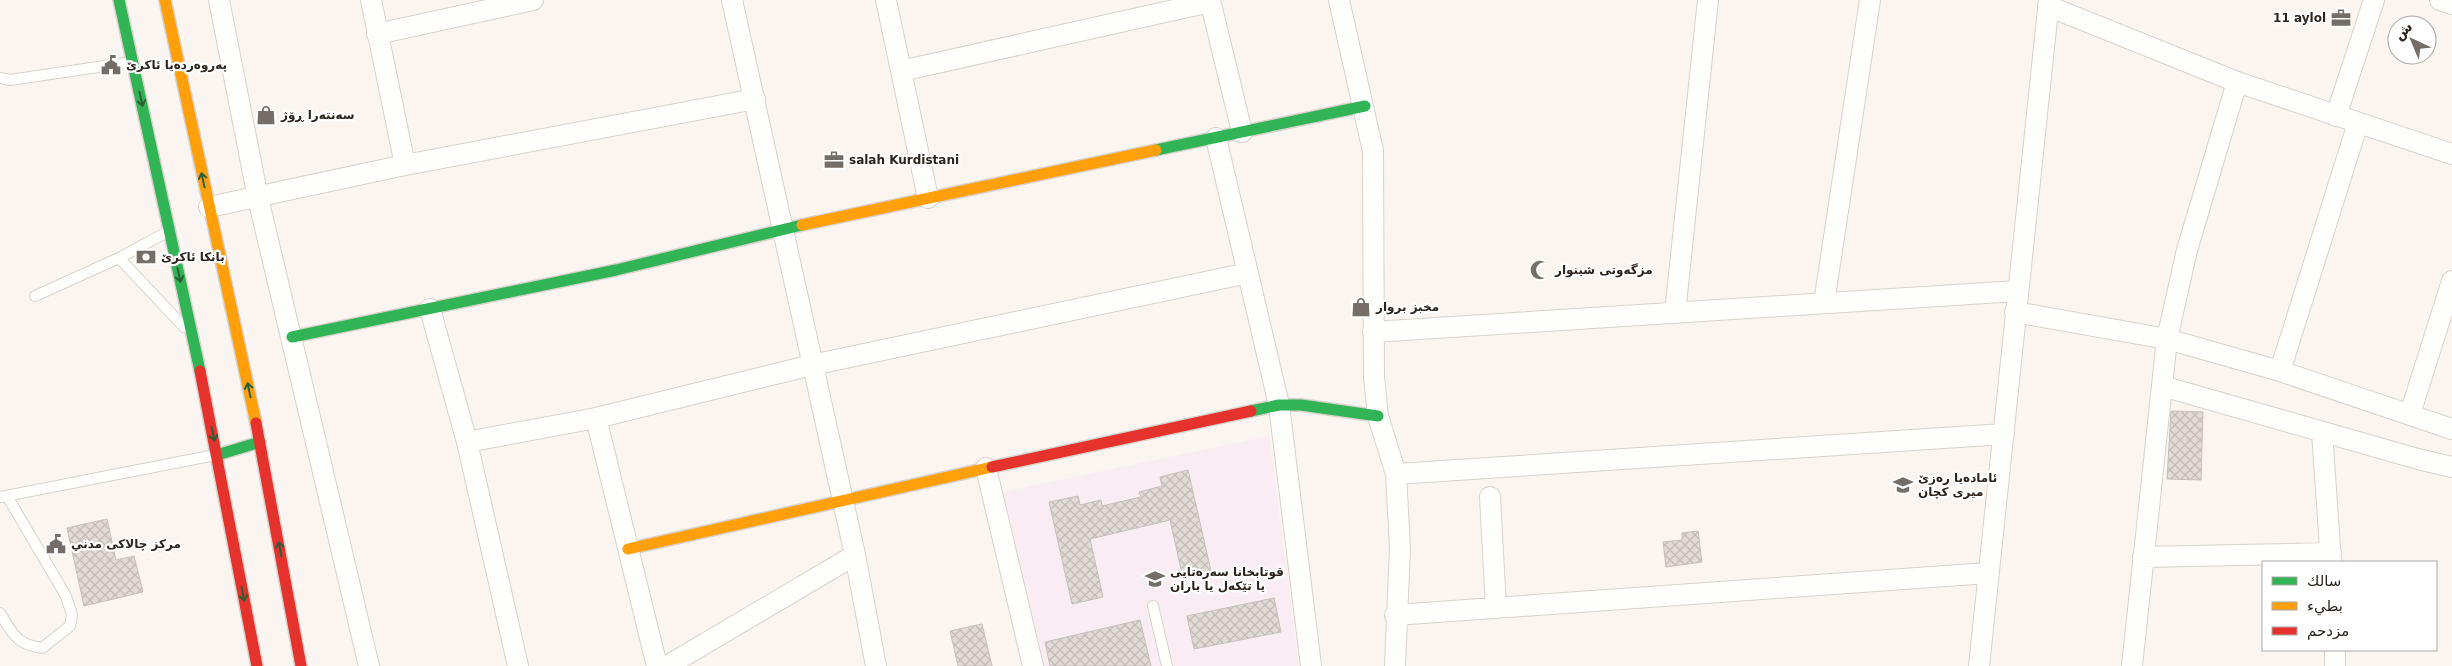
<svg xmlns="http://www.w3.org/2000/svg" width="2452" height="666" viewBox="0 0 2452 666" font-family="'DejaVu Sans','Noto Naskh Arabic',sans-serif">
  <style>
    .education { fill: #faecf3 }
    .building { fill: url(#building-cross-hatch); stroke: #c7bfbb }
    .lines { fill: none; stroke-linecap: round; stroke-linejoin: round }
    .lane-casing { stroke: #d9d2cc; stroke-width: 12 }
    .street-casing { stroke: #d9d2cc; stroke-width: 22 }
    .fast-casing { stroke: #d9d2cc; stroke-width: 14 }
    .slow-casing { stroke: #d9d2cc; stroke-width: 14 }
    .jam-casing { stroke: #d9d2cc; stroke-width: 14 }
    .lane { stroke: #fefefd; stroke-width: 10 }
    .street { stroke: #fefefd; stroke-width: 20 }
    .fast { stroke: #30b455; stroke-width: 11 }
    .slow { stroke: #ff9f0a; stroke-width: 11 }
    .jam { stroke: #e5322d; stroke-width: 11 }
    .oneway { stroke: #2e5e33 }
    .labels { text-anchor: middle; dominant-baseline: central; stroke-width: 4.5; stroke-linejoin: round; paint-order: stroke }
    .poi-label { font-size: 12px; font-weight: bold; fill: #2d241d; stroke: #fff; text-anchor: start }
  </style>
  <defs>
    <pattern id="building-cross-hatch" width="8" height="8" patternUnits="userSpaceOnUse" patternTransform="scale(1.25)"><rect width="8" height="8" fill="#e2dad6"/><path d="M0 0l8 8M0 8l8-8" fill="none" stroke="#c2bbb7"/></pattern>
  </defs>
  <rect width="100%" height="100%" fill="#faf5f0"/>
  <!-- education -->
  <path class="education" d="M1269,436L1299,666H1043L1003,492Z"/>
  <!-- building -->
  <path class="building" d="M2171,411L2203,412L2201,480L2167,479Z
    M1188,470L1211,571L1183,578L1170,520L1090,539L1103,597L1072,604L1049,502L1078,496L1080,505L1101,500L1102,506L1141,497L1139,492L1162,486L1160,477Z
    M107,519L116,560L134,556L143,592L84,606L67,528Z
    M1698,531L1702,562L1666,567L1663,542L1682,540V533Z
    M1274,598L1281,632L1194,649L1187,616Z
    M1140,620L1151,666H1050L1045,642Z
    M982,624L992,666H958L950,631Z"/>
  <g class="lines">
    <defs>
      <path id="lane" d="M0,78L10,80L132,62
        M119,258L184,327
        M35,296L119,258L169,231
        M0,497L215,455
        M1153,606L1167,666
        M0,613C13,634 16,644 42,648L70,626L72,615L66,596L7,496"/>
      <path id="street" d="M219,0L258,198L369,666
        M371,0L405,165
        M732,0L855,555L876,666
        M886,0L928,198
        M1210,0L1242,132
        M1339,0L1373,151L1374,377L1378,416L1396,474L1400,548L1395,666
        M2440,0L2452,4
        M2048,6L2237,82L2452,154
        M377,34L533,0
        M901,71L1210,2
        M2336,116L2374,0
        M1216,138L1279,405L1311,666
        M209,207L405,165L755,99
        M1824,303L1870,0
        M430,309L467,442L518,666
        M2015,312L2167,339L2280,371L2452,429
        M1675,313L1708,0
        M1373,332L2017,291
        M2280,371L2358,123
        M2162,386L2418,459L2452,467
        M2410,414L2452,281
        M596,418L657,666
        M2322,432L2331,562
        M467,442L596,418L812,365L1248,273
        M986,468L1033,666
        M1396,474L2004,434
        M1490,497L1496,608
        M2143,557L2331,553
        M1395,615L1988,573
        M2335,650V666
        M667,666L855,555
        M1979,666L2049,0
        M2132,666L2167,339L2187,250L2237,82"/>
      <path id="fast" d="M119,0L200,371
        M1156,150L1365,106
        M292,337L616,270L802,225
        M1251,411L1279,405H1301L1378,416
        M217,455L260,442"/>
      <path id="slow" d="M165,0L256,423
        M802,225L1156,150
        M628,549L992,467"/>
      <path id="jam" d="M200,371L257,666
        M256,423L301,666
        M992,467L1251,411"/>
    </defs>
    <!-- lane casing -->
    <use href="#lane" class="lane-casing"/>
    <!-- street casing -->
    <use href="#street" class="street-casing"/>
    <!-- fast casing -->
    <use href="#fast" class="fast-casing"/>
    <!-- slow casing -->
    <use href="#slow" class="slow-casing"/>
    <!-- jam casing -->
    <use href="#jam" class="jam-casing"/>
    <!-- lane -->
    <use href="#lane" class="lane"/>
    <!-- street -->
    <use href="#street" class="street"/>
    <!-- fast -->
    <use href="#fast" class="fast"/>
    <!-- slow -->
    <use href="#slow" class="slow"/>
    <!-- jam -->
    <use href="#jam" class="jam"/>
  </g>
  <!-- one-way arrows -->
  <defs><path id="oneway-shaft" d="M-6 0H5M1.5-3L5.5 0L1.5 3" fill="none" stroke-width="1.6" stroke-linecap="round" stroke-linejoin="round" transform="scale(1.25)"/></defs>
  <g class="oneway">
    <use href="#oneway-shaft" transform="translate(141 99) rotate(78)"/>
    <use href="#oneway-shaft" transform="translate(203 180) rotate(-102)"/>
    <use href="#oneway-shaft" transform="translate(179 275) rotate(78)"/>
    <use href="#oneway-shaft" transform="translate(249 390) rotate(-102)"/>
    <use href="#oneway-shaft" transform="translate(213 434) rotate(78)"/>
    <use href="#oneway-shaft" transform="translate(280 549) rotate(-100)"/>
    <use href="#oneway-shaft" transform="translate(243 594) rotate(79)"/>
  </g>
  <!-- icons -->
  <defs>
    <symbol id="office-bare" viewBox="-9 -9 18 18"><path d="M-6-3h4V-5.5h4V-3h4V5H-6ZM-1-4.5V-3h2v-1.5ZM-6 0V1H6V0Z" fill="#756d67" stroke="#fff" stroke-width="2.5" paint-order="stroke"/></symbol>
    <symbol id="civic-bare" viewBox="-9 -9 18 18"><path d="M-.6-6.5H3V-4.5H.6V-3L4-1V1h2V6H-6V1h2V-1L-.6-3ZM-1.2 2.5V6h2.4V2.5Z" fill="#756d67" stroke="#fff" stroke-width="2.5" paint-order="stroke"/></symbol>
    <symbol id="shop-bare" viewBox="-9 -9 18 18"><path d="M-5-2.5h2.3a2.7 3.5 0 0 1 5.4 0H5L5.5 6h-11ZM-1.5-2.5h3a1.5 2.3 0 0 0-3 0Z" fill="#756d67" stroke="#fff" stroke-width="2.5" paint-order="stroke"/></symbol>
    <symbol id="bank-bare" viewBox="-9 -9 18 18"><path d="M-6-4H6V4H-6ZM0-2.3a2.3 2.3 0 1 0 0 4.6a2.3 2.3 0 1 0 0-4.6Z" fill="#756d67" stroke="#fff" stroke-width="2.5" paint-order="stroke"/></symbol>
    <symbol id="mosque-bare" viewBox="-9 -9 18 18"><path d="M3.5-4.9A6 6 0 1 0 3.5 4.9A5 5 0 1 1 3.5-4.9Z" fill="#756d67" stroke="#fff" stroke-width="2.5" paint-order="stroke"/></symbol>
    <symbol id="school-bare" viewBox="-9 -9 18 18"><path d="M0-5L7-2L0 1L-7-2ZM-4 1L0 2.5L4 1V4Q0 6-4 4Z" fill="#756d67" stroke="#fff" stroke-width="2.5" paint-order="stroke"/></symbol>
  </defs>
  <g fill-rule="evenodd">
    <use href="#office-bare" x="2327" y="4" width="28" height="28"/>
    <use href="#civic-bare" x="97" y="51" width="28" height="28"/>
    <use href="#shop-bare" x="252" y="101" width="28" height="28"/>
    <use href="#office-bare" x="820" y="146" width="28" height="28"/>
    <use href="#bank-bare" x="132" y="243" width="28" height="28"/>
    <use href="#mosque-bare" x="1526" y="256" width="28" height="28"/>
    <use href="#shop-bare" x="1347" y="293" width="28" height="28"/>
    <use href="#school-bare" x="1889" y="471" width="28" height="28"/>
    <use href="#civic-bare" x="42" y="530" width="28" height="28"/>
    <use href="#school-bare" x="1141" y="565" width="28" height="28"/>
  </g>
  <g class="labels">
    <!-- poi labels -->
    <g class="poi-label">
      <text x="2326" y="18" text-anchor="end">11 aylol</text>
      <text x="126" y="65">پەروەردەیا ئاكرێ</text>
      <text x="281" y="115">سەنتەرا ڕۆژ</text>
      <text x="849" y="160">salah Kurdistani</text>
      <text x="161" y="257">بانکا ئاکرێ</text>
      <text x="1555" y="270">مزگەوتی شينوار</text>
      <text x="1376" y="307">مخبز بروار</text>
      <text x="1918" y="478">ئامادەيا رەزێ<tspan x="1918" dy="14">ميرى كچان</tspan></text>
      <text x="71" y="544">مركز چالاکى مدني</text>
      <text x="1170" y="572">قوتابخانا سەرەتایی<tspan x="1170" dy="14">یا تێکەل یا باران</tspan></text>
    </g>
  </g>
  <!-- legend -->
  <rect x="2262" y="561" width="175" height="90" fill="#ffffff" stroke="#aba7a5"/>
  <rect x="2272" y="577" width="25" height="8" fill="#30b455" stroke="#aba7a5"/>
  <text x="2307" y="586" font-size="15" fill="#2d241d">سالك</text>
  <rect x="2272" y="602" width="25" height="8" fill="#ff9f0a" stroke="#aba7a5"/>
  <text x="2307" y="611" font-size="15" fill="#2d241d">بطيء</text>
  <rect x="2272" y="627" width="25" height="8" fill="#e5322d" stroke="#aba7a5"/>
  <text x="2307" y="636" font-size="15" fill="#2d241d">مزدحم</text>
  <!-- north arrow -->
  <g transform="translate(2412 40) rotate(316)"><circle r="24" fill="#ffffff" stroke="#aba7a5"/>
  <path d="M0-4L9 19L0 12L-9 19Z" fill="#756d67"/>
  <text y="-8" font-size="14" font-weight="bold" text-anchor="middle" fill="#2d241d">ش</text>
  </g>
</svg>
